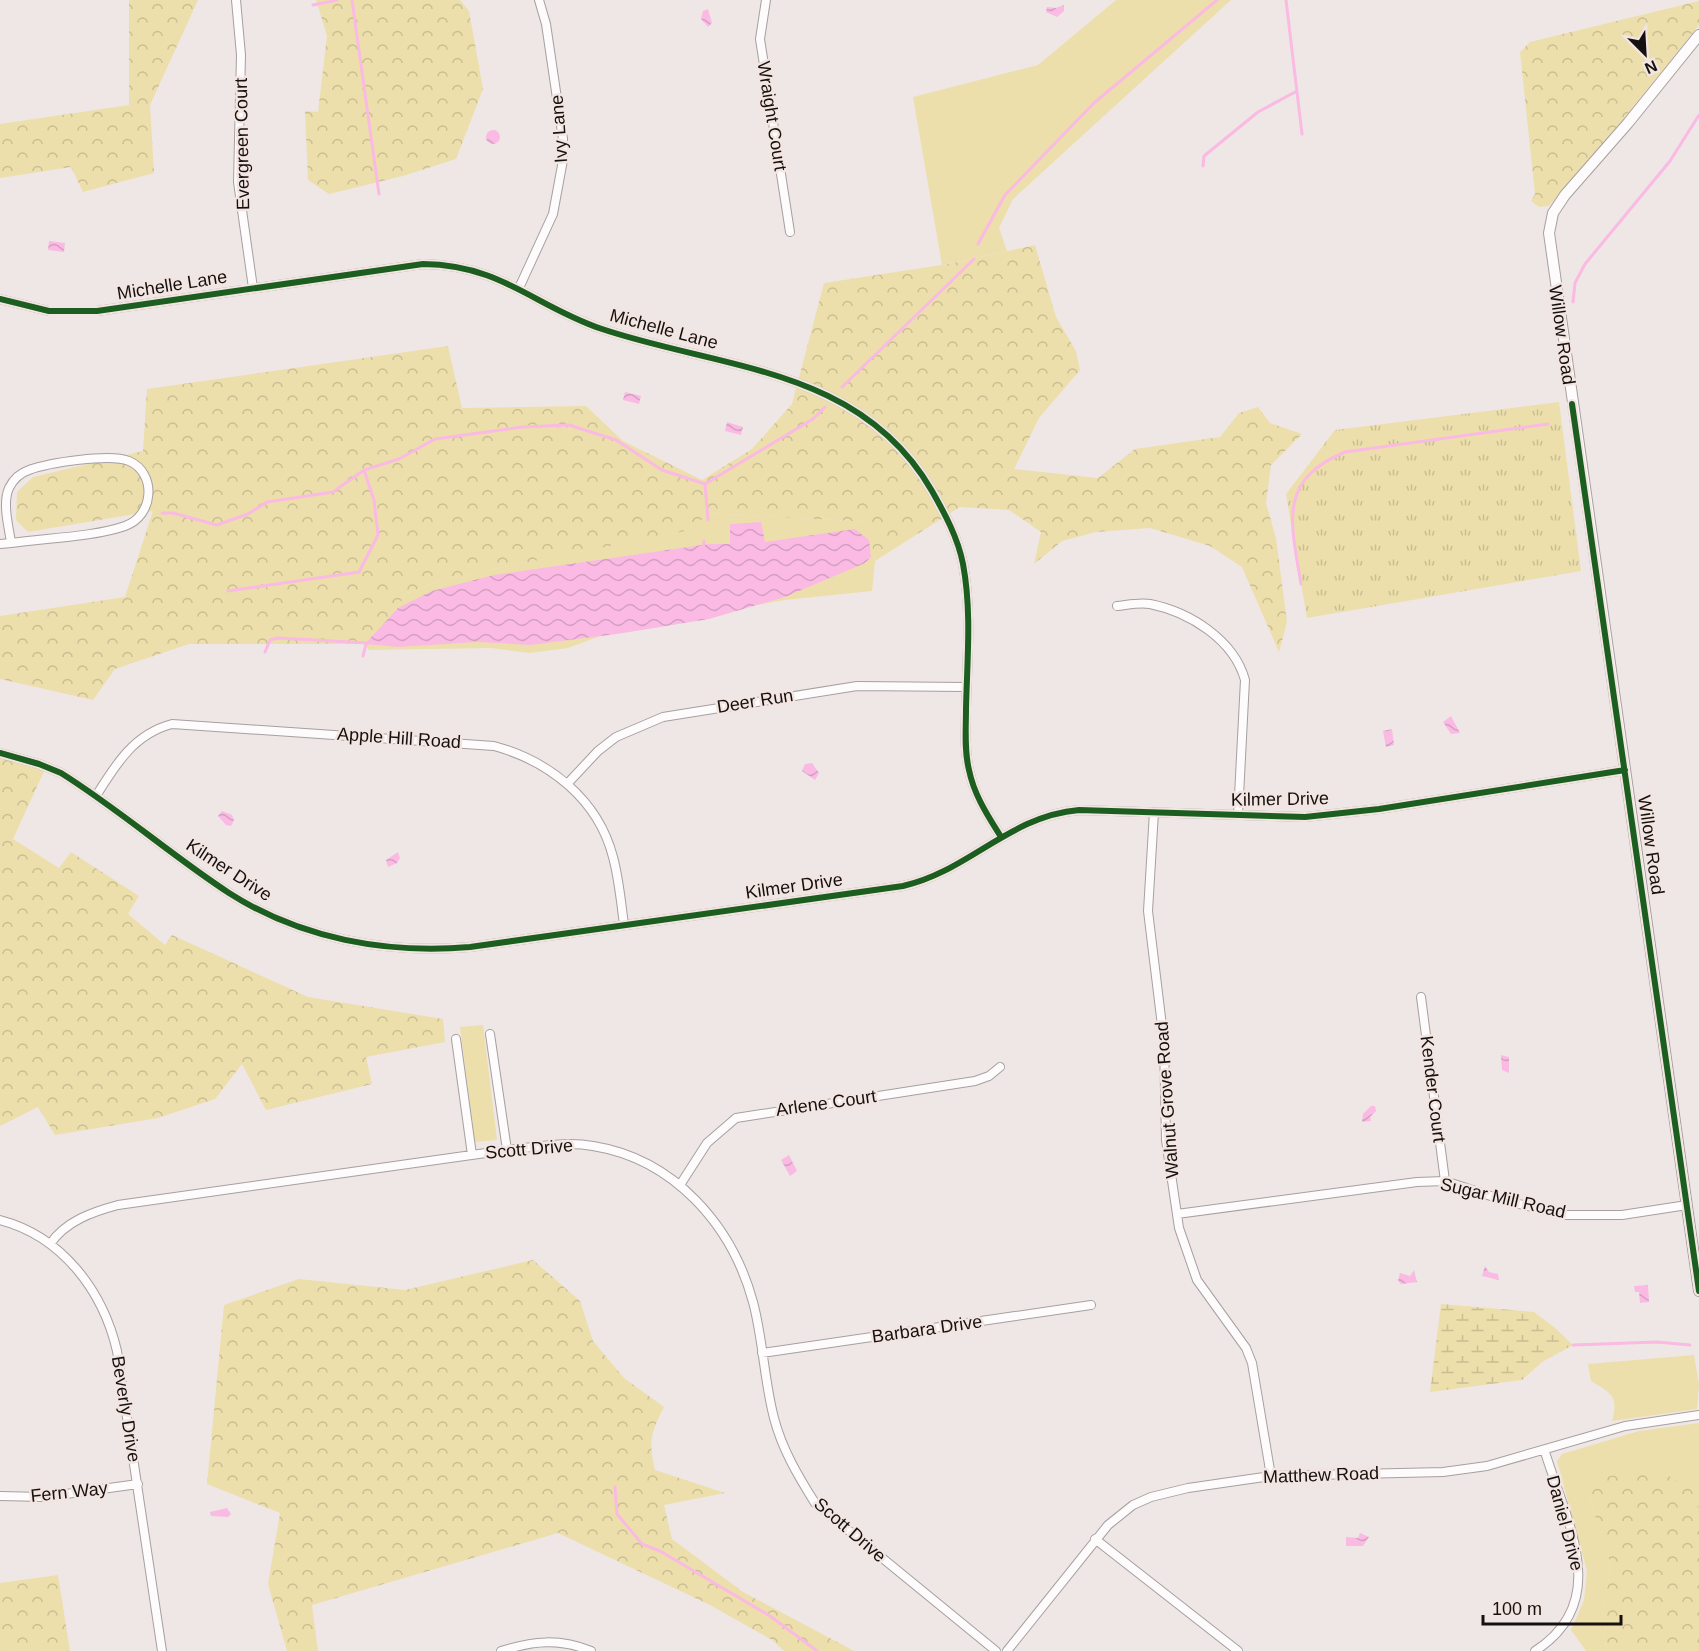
<svg xmlns="http://www.w3.org/2000/svg" width="1699" height="1651" viewBox="0 0 1699 1651" font-family="Helvetica,sans-serif">
  <style>
    .grass { fill: #ecdfab }
    .forest { fill: url(#forest-crowns) }
    .wetland { fill: url(#wetland-marsh) }
    .park { fill: url(#park-tufts) }
    .water { fill: url(#water-waves) }
    .lines { fill: none; stroke-linecap: round; stroke-linejoin: round }
    .stream { stroke: #fabae3; stroke-width: 3 }
    .minor-casing { stroke: #a6a09f; stroke-width: 10 }
    .tertiary-casing { stroke: #a6a09f; stroke-width: 12 }
    .minor { stroke: #fdfbfb; stroke-width: 8 }
    .tertiary { stroke: #fdfbfb; stroke-width: 10 }
    .cycleway-casing { stroke: #f3e5e1; stroke-width: 10 }
    .cycleway { stroke: #1b5e20; stroke-width: 6 }
    .labels { text-anchor: middle; dominant-baseline: central; stroke-width: 5; stroke-linejoin: round; paint-order: stroke }
    .street-label { font-size: 18px; fill: #15110f; stroke: #f3e5e1 }
  </style>
  <defs>
    <pattern id="forest-crowns" width="20" height="18" patternUnits="userSpaceOnUse" patternTransform="scale(1.5)"><rect width="20" height="18" fill="#ecdfab"/><path d="M2 6a3 3 0 1 1 6 0M12 15a3 3 0 1 1 6 0" fill="none" stroke="#cabe92"/></pattern>
    <pattern id="wetland-marsh" width="20" height="14" patternUnits="userSpaceOnUse" patternTransform="scale(1.5)"><rect width="20" height="14" fill="#ecdfab"/><path d="M1 5h8M5 5V1M11 12h8M15 12V8" fill="none" stroke="#cabe92"/></pattern>
    <pattern id="park-tufts" width="24" height="20" patternUnits="userSpaceOnUse" patternTransform="scale(1.5)"><rect width="24" height="20" fill="#ecdfab"/><path d="M3 7l-1-3M5 7V3M7 7l1-3M15 17l-1-3M17 17v-4M19 17l1-3" fill="none" stroke="#cabe92"/></pattern>
    <pattern id="water-waves" width="16" height="10" patternUnits="userSpaceOnUse" patternTransform="scale(1.5)"><rect width="16" height="10" fill="#fabae3"/><path d="M0 5q4-4 8 0t8 0" fill="none" stroke="#d59fc2"/></pattern>
  </defs>
  <rect width="100%" height="100%" fill="#efe7e5"/>
  <!-- grass -->
  <path class="grass" d="M1116,0H1231L1013,199L999,228L1007,251L942,265L913,97L1038,65Z
    M709,513L869,522L875,561L872,591L785,600L617,630L568,648L530,653L491,648L369,650L365,644L398,608L405,594L444,579L689,530Z
    M483,1025L497,1140L475,1142L460,1027Z
    M1694,1355L1699,1385L1697,1409L1612,1421C1619,1396 1611,1393 1591,1381L1588,1364Z
    M1699,1423V1508L1691,1488L1588,1493L1611,1566L1601,1621L1607,1651H1586L1571,1630L1584,1600L1587,1571L1557,1461L1562,1454L1639,1431Z"/>
  <!-- forest -->
  <path class="forest" d="M198,0L150,105L154,173L83,192L71,167L0,178V124L129,105V0Z
    M316,0H460L469,11L483,89L456,159L403,176L329,194L308,180L305,111L318,112L327,36Z
    M1699,1V25L1599,149L1549,206L1539,207L1531,201L1535,194L1520,52L1530,42Z
    M1035,245L1056,317L1076,351L1080,370L1039,418L1014,469L1098,478L1135,449L1220,437L1239,413L1258,407L1270,423L1302,434L1271,465L1266,503L1276,538L1287,622L1279,652L1242,567L1210,546L1150,528L1096,532L1062,541L1034,564L1041,532L1009,510L960,507L875,561L868,522L709,513L690,530L444,579L405,594L398,608L366,644H189L115,669L93,700L0,679V616L125,597L153,511L28,532L16,520L17,492L33,477L143,451L147,389L448,346L462,408L586,406L623,441L702,480L752,449L792,404L824,283L948,264Z
    M0,754L47,765L13,839L59,868L71,852L139,896L128,914L165,945L172,935L308,997L443,1019L445,1042L366,1057L372,1084L266,1110L242,1064L215,1099L158,1118L55,1135L38,1107L0,1126Z
    M533,1260L580,1301L593,1341L624,1378L664,1407C651,1432 648,1442 655,1470L725,1493L664,1505L672,1539L743,1592L854,1651H784L772,1640L710,1605L558,1533L312,1605L318,1651H287L268,1584L280,1513L207,1484L224,1305L299,1279L405,1290Z
    M1658,1470L1691,1488L1699,1508V1651H1607L1601,1621L1611,1566L1588,1493L1602,1477Z
    M58,1575L70,1651H0V1583Z"/>
  <!-- wetland -->
  <path class="wetland" d="M1441,1304L1534,1312L1554,1327L1573,1345L1542,1362L1522,1380L1430,1392Z"/>
  <!-- park -->
  <path class="park" d="M1559,402L1581,571L1307,618L1286,494L1335,430Z"/>
  <!-- water -->
  <path class="water" d="M1064,5V11L1057,17L1046,12L1047,7L1056,8Z
    M708,9L712,23L708,27L701,19L703,11Z
    M486 137a7 7 0 1 1 14 0a7 7 0 1 1-14 0Z
    M49,241L65,243L64,252L48,250Z
    M625,392L641,396L639,404L623,400Z
    M727,422L743,427L741,435L725,431Z
    M761,522L765,542L855,529L869,540L871,557L865,563L785,597L709,619L617,634L530,645L477,642L398,647L365,644L398,608L432,591L494,575L709,544H730V524Z
    M1451,716L1460,733L1451,734L1443,722Z
    M1392,729L1394,745L1386,747L1383,731Z
    M812,763L819,773L815,780L802,771L805,764Z
    M222,811L232,815L234,820L231,826L226,825L218,816Z
    M398,852L400,858L397,863L388,867L386,860Z
    M1501,1055L1509,1057V1073L1502,1070Z
    M1371,1106H1375L1376,1111L1370,1117L1371,1121L1362,1122L1363,1114Z
    M789,1155L797,1171L790,1176L781,1160Z
    M1485,1266L1489,1272L1498,1274L1499,1280L1482,1276Z
    M1414,1270L1417,1282L1401,1284L1398,1281L1400,1273L1410,1276Z
    M1648,1285L1649,1302L1640,1303L1639,1292H1635L1634,1286Z
    M227,1508L231,1514L228,1517L211,1516L210,1512Z
    M1360,1533L1369,1537L1363,1546H1346V1537L1358,1538Z"/>
  <g class="lines">
    <!-- stream -->
    <path class="stream" d="M352,0L379,194
      M1286,0L1302,134
      M313,5L337,0
      M1203,166L1204,156L1258,112L1297,91
      M978,244L1005,195L1094,103L1217,0
      M1573,302L1575,283L1585,264L1670,161L1699,115
      M842,387L974,259
      M705,484L708,520
      M162,513H173L217,525L248,514L267,502L333,492L364,470L399,459L435,439L522,427L569,425L616,440L662,470L705,484L813,419L825,407
      M703,549L704,541
      M1301,584C1291,523 1277,480 1345,452L1548,424
      M228,591L359,572L378,535L374,500L364,470
      M265,652L270,640L277,638L368,643
      M363,656L366,644
      M1573,1345L1657,1342L1690,1345
      M615,1487L617,1514L642,1544L660,1551L770,1616L817,1651"/>
    <defs>
      <path id="minor" d="M236,0L241,55L238,182L253,288
        M766,0L760,39L790,232
        M519,288L553,214L563,160V139L546,24L539,0
        M0,299L49,311H97L423,264C502,265 534,306 602,329C721,369 861,367 932,491C945,514 958,538 963,564C972,612 967,661 966,709C966,729 964,750 969,770C974,795 988,816 1001,837
        M0,544L11,543C45,538 94,537 125,526C154,516 157,473 129,461C110,453 48,463 29,470C20,473 13,480 9,488C2,504 9,527 11,543
        M1117,606C1127,605 1140,602 1150,604C1190,612 1234,640 1245,680L1238,815
        M0,753L39,764L61,773C120,810 171,855 229,893C301,939 386,954 470,947L903,886C969,871 1009,816 1079,810L1305,817L1379,809L1625,770
        M568,783L598,751L616,737L663,717L857,686L966,687
        M96,796C116,764 134,734 172,724L494,746C549,761 598,799 613,857C619,879 621,902 624,925
        M1154,812L1148,911L1164,1042L1166,1140L1179,1228L1197,1280L1246,1348L1252,1363L1271,1476
        M1421,997L1445,1181
        M490,1034L507,1150
        M456,1039L472,1155
        M680,1185L707,1143L736,1118L975,1081L989,1076L1000,1067
        M1177,1214L1417,1182L1445,1181L1506,1201L1566,1215H1622L1687,1205
        M0,1220C62,1236 103,1291 117,1351L162,1651
        M50,1244C66,1221 92,1212 118,1205L507,1150C535,1147 565,1141 593,1146C674,1159 732,1225 753,1302C763,1339 764,1380 774,1418C782,1449 798,1476 815,1503L996,1651
        M762,1353L1091,1305
        M0,1496L44,1497L138,1484
        M1095,1539L1238,1651
        M501,1651C533,1641 559,1638 591,1651
        M1007,1651L1108,1525L1133,1505L1151,1497L1188,1488L1271,1476L1443,1472L1487,1466L1625,1426L1699,1415
        M1535,1651C1613,1601 1566,1521 1545,1452"/>
      <path id="tertiary" d="M1699,35L1628,123L1565,195L1553,213L1549,233L1699,1291"/>
    </defs>
    <!-- minor casing -->
    <use href="#minor" class="minor-casing"/>
    <!-- tertiary casing -->
    <use href="#tertiary" class="tertiary-casing"/>
    <!-- minor -->
    <use href="#minor" class="minor"/>
    <!-- tertiary -->
    <use href="#tertiary" class="tertiary"/>
    <defs>
      <path id="cycleway" d="M0,299L49,311H97L423,264C502,265 534,306 602,329C721,369 861,367 932,491C945,514 958,538 963,564C972,612 967,661 966,709C966,729 964,750 969,770C974,795 988,816 1001,837
        M1572,404L1699,1291
        M0,753L39,764L61,773C120,810 171,855 229,893C301,939 386,954 470,947L903,886C969,871 1009,816 1079,810L1305,817L1379,809L1625,770"/>
    </defs>
    <!-- cycleway casing -->
    <use href="#cycleway" class="cycleway-casing"/>
    <!-- cycleway -->
    <use href="#cycleway" class="cycleway"/>
  </g>
  <g class="labels">
    <!-- street labels -->
    <g class="street-label">
      <text transform="translate(772 116) rotate(81)">Wraight Court</text>
      <text transform="translate(559 129) rotate(-94)">Ivy Lane</text>
      <text transform="translate(242 144) rotate(-91)">Evergreen Court</text>
      <text transform="translate(172 285) rotate(-9)">Michelle Lane</text>
      <text transform="translate(664 329) rotate(15)">Michelle Lane</text>
      <text transform="translate(1562 335) rotate(82)">Willow Road</text>
      <text transform="translate(755 701) rotate(-9)">Deer Run</text>
      <text transform="translate(399 738) rotate(4)">Apple Hill Road</text>
      <text transform="translate(1280 799) rotate(-1)">Kilmer Drive</text>
      <text transform="translate(1651 845) rotate(82)">Willow Road</text>
      <text transform="translate(229 870) rotate(33)">Kilmer Drive</text>
      <text transform="translate(794 886) rotate(-8)">Kilmer Drive</text>
      <text transform="translate(1433 1089) rotate(83)">Kender Court</text>
      <text transform="translate(1167 1100) rotate(-94)">Walnut Grove Road</text>
      <text transform="translate(826 1103) rotate(-8)">Arlene Court</text>
      <text transform="translate(529 1149) rotate(-5)">Scott Drive</text>
      <text transform="translate(1503 1198) rotate(13)">Sugar Mill Road</text>
      <text transform="translate(927 1329) rotate(-8)">Barbara Drive</text>
      <text transform="translate(126 1409) rotate(81)">Beverly Drive</text>
      <text transform="translate(1321 1475) rotate(-2)">Matthew Road</text>
      <text transform="translate(69 1492) rotate(-6)">Fern Way</text>
      <text transform="translate(1565 1523) rotate(75)">Daniel Drive</text>
      <text transform="translate(850 1530) rotate(41)">Scott Drive</text>
    </g>
  </g>
  <!-- north arrow -->
  <g transform="translate(1645 54) rotate(156)" stroke="#f3e5e1" stroke-width="4.5" paint-order="stroke">
  <path d="M0-4.5L10 22L0 15L-10 22Z" fill="#15110f"/>
  <text y="-9" font-size="16" font-weight="bold" text-anchor="middle" fill="#15110f">N</text>
  </g>
  <!-- scale -->
  <path d="M1483 1615v9h138v-9" fill="none" stroke="#15110f" stroke-width="3"/>
  <text x="1492" y="1615" font-size="18" fill="#15110f" stroke="#f3e5e1" stroke-width="4.5" paint-order="stroke">100 m</text>
</svg>
